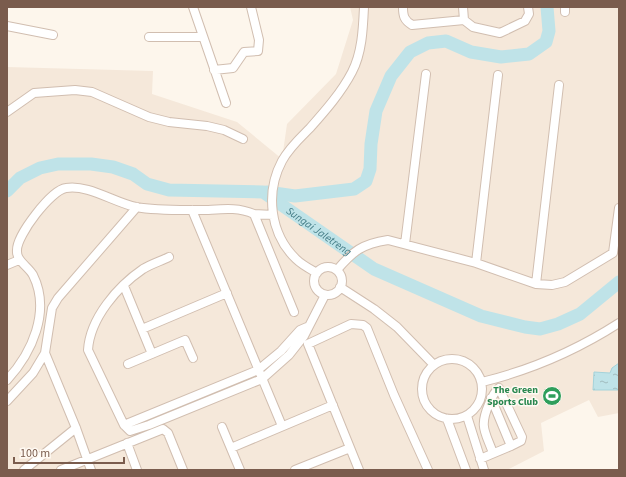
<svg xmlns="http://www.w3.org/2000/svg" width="626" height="477" viewBox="0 0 626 477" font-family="'Source Sans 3',sans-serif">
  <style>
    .residential { fill: #f5e8da }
    .water { fill: url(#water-ripples); stroke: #a5d3da }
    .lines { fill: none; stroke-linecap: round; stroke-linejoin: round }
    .river { stroke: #bfe3e8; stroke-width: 13 }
    .street-casing { stroke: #d1beb0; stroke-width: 10 }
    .street { stroke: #fff; stroke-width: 8 }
    .labels { text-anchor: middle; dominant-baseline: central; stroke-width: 3; stroke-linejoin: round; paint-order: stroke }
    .leisure-label { font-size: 10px; font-weight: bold; fill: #27864d; stroke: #fffaf3; text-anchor: end }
    .water-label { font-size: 11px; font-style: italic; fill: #437c86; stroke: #fffaf3 }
  </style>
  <defs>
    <pattern id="water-ripples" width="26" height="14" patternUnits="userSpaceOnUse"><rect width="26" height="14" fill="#bfe3e8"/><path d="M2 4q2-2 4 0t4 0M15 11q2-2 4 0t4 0" fill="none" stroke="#a0bbbe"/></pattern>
  </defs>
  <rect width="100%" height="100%" fill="#fdf6ec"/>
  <!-- residential -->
  <path class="residential" d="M350,7H619V413L598,417L589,400L541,423L544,451L507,470H7V67L153,71L152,94L237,122L282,159L287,124L336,74L353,20Z"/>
  <!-- water -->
  <path class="water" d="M619,363V390H593L594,372L610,373L612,368Z"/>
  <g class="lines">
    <!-- river -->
    <g class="river">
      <path id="s1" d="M7,191L20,178L40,168L58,164H91L113,167L133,174L147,184L169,190L263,192L374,269L481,316L525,327L540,329L558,324L580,314L619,282"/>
      <path d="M267,192L295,196L354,189L366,181L370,169L371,144L376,111L391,76L410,52L428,43L446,41L471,52L501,57L529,54L546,42L549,31L547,7"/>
    </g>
    <defs>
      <path id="street" d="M193,7L226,103
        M403,7C403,16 404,20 412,25L464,20L473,27L500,33L525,21L529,14L528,7
        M463,7L464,20
        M565,12V7
        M7,26L53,35
        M149,37H202
        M214,70L233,68L244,52L258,51L259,40L251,7
        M7,112L34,93L75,90L92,92L149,117L169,122L207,126L224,130L243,139
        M192,210L282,426
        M254,214L273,215
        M405,244L426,74
        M169,257C161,261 151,264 143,269C118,286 90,318 88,350L124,425L130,431L149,425L262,379L289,355L304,336L325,295
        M476,263L498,75
        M7,265L19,260
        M314 281a14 14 0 1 1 28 0a14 14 0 1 1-28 0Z
        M337,270C353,251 362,244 388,240L476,263L536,284L552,285L565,282L613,253L619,208
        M317,273C310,269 302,265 296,259C270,234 265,193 282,161C289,148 300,138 310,128C325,111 341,93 352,72C362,53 363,29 364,7
        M536,284L559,85
        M124,286L152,354
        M340,287L374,309L397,327L434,365
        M142,329L227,293
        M422 389a30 30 0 1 1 60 0a30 30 0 1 1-60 0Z
        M128,364L185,340L193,358
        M7,380C32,353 51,311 33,275C28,266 16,261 17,250C17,235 51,190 66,188C88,184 115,203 136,207C158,211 184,210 206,210C223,209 238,207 254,214L294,312
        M482,382C531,370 577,350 619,323
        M7,401L33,373L45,353
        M467,416L484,470
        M447,419L466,470
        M124,425L258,370L281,351L300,330L307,327
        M222,427L240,470
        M127,443L137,470
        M231,448L333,405
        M493,453C485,431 479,427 489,404C491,399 494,392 499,388L522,437L521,441L511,446
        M480,459L511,446L491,398
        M24,470L76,428
        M61,470L163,429L168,433L183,470
        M91,470L76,428L45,353L52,308L58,298L137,207
        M295,470L350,448
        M359,470L308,344L351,324L363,325L367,328L394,395L428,470"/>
    </defs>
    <!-- street casing -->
    <use href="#street" class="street-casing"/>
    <!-- street -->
    <use href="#street" class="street"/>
  </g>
  <!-- icons -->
  <defs>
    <symbol id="stadium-disc" viewBox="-11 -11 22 22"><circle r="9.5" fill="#2e9e5b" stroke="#fffaf3"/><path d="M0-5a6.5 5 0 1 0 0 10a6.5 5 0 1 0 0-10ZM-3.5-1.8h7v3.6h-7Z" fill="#fff"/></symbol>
  </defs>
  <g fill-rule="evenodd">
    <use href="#stadium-disc" x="541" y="385" width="22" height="22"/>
  </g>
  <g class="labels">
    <!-- leisure labels -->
    <g class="leisure-label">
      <text x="538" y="390">The Green<tspan x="538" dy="12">Sports Club</tspan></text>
    </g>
    <!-- water labels -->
    <g class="water-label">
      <text stroke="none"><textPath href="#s1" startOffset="338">Sungai Jaletreng</textPath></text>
    </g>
  </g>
  <!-- border -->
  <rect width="626" height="477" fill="none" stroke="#7a5c4d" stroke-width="16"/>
  <!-- scale -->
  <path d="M14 457v6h110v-6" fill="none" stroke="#7a5c4d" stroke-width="2"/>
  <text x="20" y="457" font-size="12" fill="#7a5c4d" stroke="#fffaf3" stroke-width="3" paint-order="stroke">100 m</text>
</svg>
